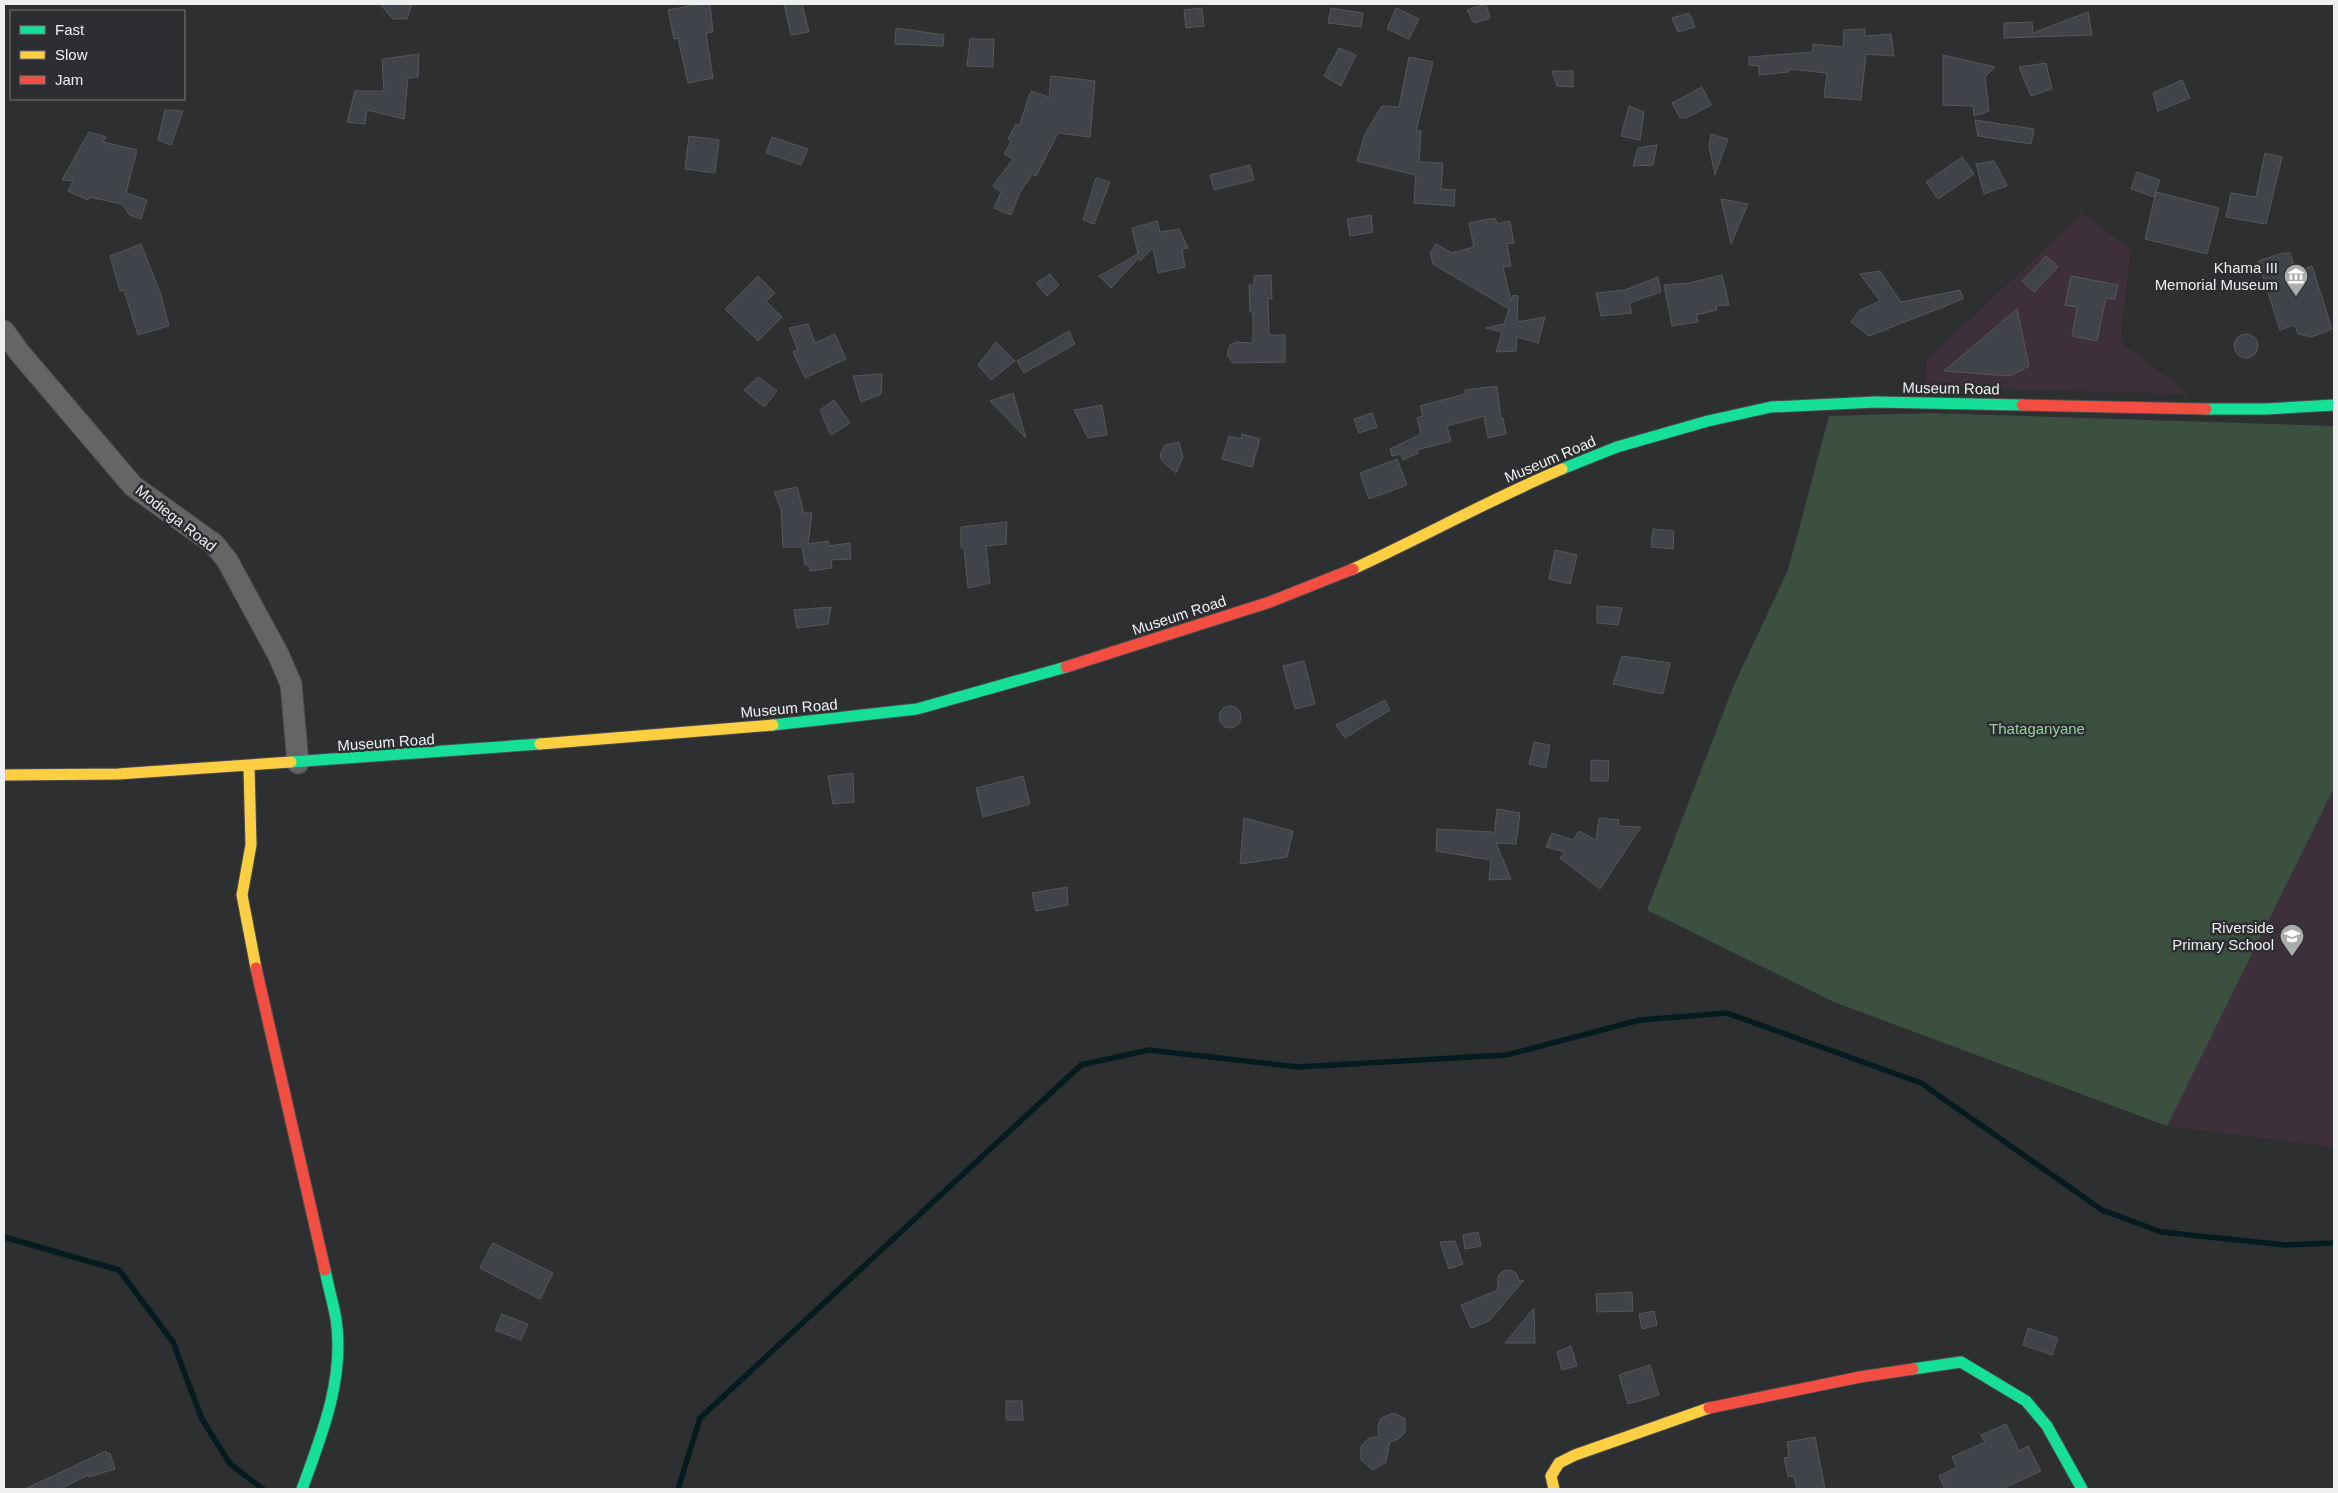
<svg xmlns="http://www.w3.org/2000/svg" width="2338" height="1493" viewBox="0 0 2338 1493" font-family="Arial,sans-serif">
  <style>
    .education { fill: #3d303b }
    .green { fill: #3b503f }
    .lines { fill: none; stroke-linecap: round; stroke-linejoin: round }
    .stream { stroke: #041b1f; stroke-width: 5.5 }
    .building { fill: #40444a; stroke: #565758 }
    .street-casing { stroke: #4a4b4c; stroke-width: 23 }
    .fast-casing { stroke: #4a4b4c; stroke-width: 13 }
    .slow-casing { stroke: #4a4b4c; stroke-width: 13 }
    .jam-casing { stroke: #4a4b4c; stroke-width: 13 }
    .street { stroke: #656566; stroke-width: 21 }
    .fast { stroke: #16e098; stroke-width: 11 }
    .slow { stroke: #ffcf43; stroke-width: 11 }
    .jam { stroke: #f24e42; stroke-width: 11 }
    .labels { text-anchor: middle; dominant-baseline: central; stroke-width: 5; stroke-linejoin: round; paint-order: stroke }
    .poi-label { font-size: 15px; fill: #eeeff1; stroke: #2d2e31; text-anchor: end }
    .street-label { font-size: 15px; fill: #eeeff1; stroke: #2d2e31 }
    .park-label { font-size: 15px; fill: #94d0a0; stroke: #2d2e31 }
  </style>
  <rect width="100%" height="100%" fill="#2e2f30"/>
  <!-- education -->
  <path class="education" d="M2082,214L2131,249L2120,342L2189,394L1924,387L1927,360Z
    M2334,788V1147L2167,1126Z"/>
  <!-- green -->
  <path class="green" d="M1931,413L2334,426V788L2167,1126L1834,1002L1647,910L1734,685L1788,570L1829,416Z"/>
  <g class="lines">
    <!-- stream -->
    <path class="stream" d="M4,1237L119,1270L173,1342L202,1419L230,1464L263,1489
      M678,1489L700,1418L1081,1065L1149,1050L1298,1067L1506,1055L1640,1020L1727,1013L1921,1083L2102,1210L2161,1232L2285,1245L2334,1243"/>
  </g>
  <!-- building -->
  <path class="building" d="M380,4H412L407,19H393Z
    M701,4H710L713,32L706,33L713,78L688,83L678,38L674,39L668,10Z
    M784,4H802L809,32L791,35Z
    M1486,4L1490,18L1474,23L1467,10Z
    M1202,8L1204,26L1186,28L1184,10Z
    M1331,8L1363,13L1361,27L1328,23Z
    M1396,8L1419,19L1409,39L1387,29Z
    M2088,12L2092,35L2004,38V23L2032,22L2033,33Z
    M1689,13L1695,27L1678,32L1672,18Z
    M896,28L944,35L943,46L895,44Z
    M1865,29V36L1891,34L1894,56L1866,54L1861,100L1824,97L1827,73L1789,69V72L1759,75V66L1749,65V57L1812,52L1813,44L1843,47L1844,30Z
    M970,39H994L993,67L967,66Z
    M1339,48L1356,55L1341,86L1324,76Z
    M419,54L418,77L408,78L404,119L367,110L365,124L347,122L355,91H384L382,59Z
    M1943,55L1995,67L1985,77L1989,111L1974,116L1973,106L1943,105Z
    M1409,57L1433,62L1416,131H1421L1419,162L1443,163L1441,189L1455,190L1454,206L1414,203L1416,175L1357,161L1365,134L1382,106L1399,107Z
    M2046,63L2052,89L2031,96L2019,67Z
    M1552,71H1573V87L1557,86Z
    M1051,76L1095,81L1090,137L1058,133L1036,176L1032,174L1019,194L1011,215L994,208L1001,192L993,186L1013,159L1004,154L1011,142L1008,139L1016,124L1019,126L1031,91L1049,97Z
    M2182,80L2190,98L2158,111L2153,93Z
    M1702,87L1711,105L1686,118H1680L1672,103Z
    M1629,106L1644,112L1640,140L1621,136Z
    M165,110L183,111L171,145L158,140Z
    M1975,120L2034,129L2031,144L1978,136Z
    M89,132L106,137L103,142L137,150L126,193L147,200L141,219L130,215L122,204L89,197L88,200L68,191L73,181L62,180Z
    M1711,134L1728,139L1715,175L1709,146Z
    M689,136L719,140L715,173L685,169Z
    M772,137L808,149L801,165L766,153Z
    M1657,145L1653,165L1633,166L1638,148Z
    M2265,153L2282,157L2266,224L2226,217L2231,193L2256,197Z
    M1962,157L1974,174L1938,199L1926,182Z
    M1994,161L2007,186L1984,194L1976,164Z
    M1250,165L1254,180L1214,190L1210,175Z
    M2137,172L2160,180L2154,197L2131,189Z
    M1096,178L1110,182L1094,224L1083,220Z
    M2156,192L2219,208L2207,254L2145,239Z
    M1721,199L1748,204L1731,244Z
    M1371,215L1373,232L1350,236L1347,219Z
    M1495,218L1497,224L1510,221L1514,243L1507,244L1511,266L1503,267L1511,301L1513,295L1518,296L1517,322L1545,317L1538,343L1517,337L1516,351L1496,352L1502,332L1486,328L1504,324L1509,309L1433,264L1430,253L1436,244L1452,253L1474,247L1469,223Z
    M1157,221L1160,232L1179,229L1188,248L1182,249L1185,267L1158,273L1153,248L1140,261L1139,258L1111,288L1099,276L1138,254L1132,228Z
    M141,244L160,292L169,326L138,335L124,290L120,291L110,256Z
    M2283,253H2290L2296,272L2312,266L2332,329L2311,337L2298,334L2295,325L2280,330L2258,261Z
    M2046,256L2058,267L2034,292L2022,281Z
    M1880,271L1901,302L1960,290L1963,299L1869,336L1851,322L1860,310L1880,301L1860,274Z
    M1050,274L1059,285L1047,296L1036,283Z
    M1271,275L1272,299L1268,298L1269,335H1285V362L1233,363L1227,355L1230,345L1236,342L1253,343V312H1250L1249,285H1254V276Z
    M1722,275L1729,305L1716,306L1717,310L1696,315L1698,322L1672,326L1664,285L1689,283Z
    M758,276L775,293L766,301L782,317L758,341L725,309Z
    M2071,276L2118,285L2115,299L2106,298L2097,341L2072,336L2077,307L2065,305Z
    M1658,277L1661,292L1629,303L1632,313L1601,316L1596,293L1625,290Z
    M2017,309L2029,366L2010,376L1944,371Z
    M808,324L815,343L835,334L846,359L805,378L793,352L798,350L789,328Z
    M1069,331L1075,344L1024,373L1017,361Z
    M2234 346a12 12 0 1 1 24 0a12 12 0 1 1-24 0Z
    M996,342L1015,361L991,380L978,365Z
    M882,374L881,394L861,402L853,376Z
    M758,377L777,391L764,407L744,390Z
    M1497,386L1501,419L1503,418L1506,434L1488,438L1484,416L1447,426L1451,441L1417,450L1418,453L1403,460L1400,454L1392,456L1390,449L1421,434L1417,418L1423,416L1420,406L1465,394V390Z
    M1013,393L1026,438L990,401Z
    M834,400L850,423L831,435L820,410Z
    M1102,405L1107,435L1088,438L1074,410Z
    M1372,413L1377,427L1359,433L1354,419Z
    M1242,434L1260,439L1252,467L1222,459L1229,436L1241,439Z
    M1179,442L1183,457L1176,473L1162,461L1160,454L1165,445Z
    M1397,459L1407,485L1369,499L1360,473Z
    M797,487L804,513H812L808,544L828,541L829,546L850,543L851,559L831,560L832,568L810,571L809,565H805L802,547H783L781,509L774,492Z
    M1007,522L1006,544L986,546L990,583L968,588L964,548H961V527Z
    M1653,529L1674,531L1673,549L1651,547Z
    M1555,550L1577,555L1570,584L1549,579Z
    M1597,606L1622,608L1618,625L1597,623Z
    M831,607L828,624L797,628L794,610Z
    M1622,656L1670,663L1663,694L1613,684Z
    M1304,661L1315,704L1295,709L1283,666Z
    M1385,700L1390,710L1345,738L1336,725Z
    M1219 717a11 11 0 1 1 22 0a11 11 0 1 1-22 0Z
    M1534,742L1550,745L1546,768L1529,764Z
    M1591,760L1609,761L1608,781H1591Z
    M853,773L854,802L833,804L828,776Z
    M1023,776L1030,804L983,817L976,788Z
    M1497,809L1520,813L1516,844L1496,843L1511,879L1489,880L1491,860L1436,851L1437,829L1492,832L1494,836Z
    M1244,818L1293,831L1287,857L1240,864Z
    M1599,818L1619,820L1618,826L1641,827L1600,889L1560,858L1565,852L1546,847L1552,833L1573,840L1579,831L1596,840Z
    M1067,887L1068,905L1036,911L1032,893Z
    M1478,1232L1481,1246L1465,1249L1463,1235Z
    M1455,1241L1463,1264L1449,1269L1440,1242Z
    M493,1243L553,1273L540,1299L480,1268Z
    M1510,1270L1516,1273L1519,1281L1524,1280L1489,1321L1471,1328L1461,1305L1498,1290V1276L1503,1271Z
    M1632,1292L1633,1311L1597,1312L1596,1294Z
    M1534,1308L1535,1343H1505Z
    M1654,1311L1657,1325L1642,1329L1639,1314Z
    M502,1314L528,1324L521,1340L495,1330Z
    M2028,1328L2058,1338L2052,1355L2023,1345Z
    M1571,1346L1577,1366L1562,1370L1557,1352Z
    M1650,1365L1659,1395L1628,1404L1619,1375Z
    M1006,1401H1022L1023,1420H1006Z
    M1394,1413L1405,1419V1433L1398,1439L1390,1442L1386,1462L1373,1470L1361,1460V1446L1368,1439L1379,1436L1378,1426L1381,1418Z
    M2006,1424L2019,1451L2028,1446L2041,1471L2002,1489H1945L1939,1476L1957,1467L1952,1457L1985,1442L1981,1435Z
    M1815,1437L1825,1489H1797L1794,1477L1788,1476L1784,1458L1789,1457L1787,1442Z
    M106,1451L108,1454L110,1453L115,1469L89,1477L88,1475L60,1489H25Z"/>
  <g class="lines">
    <defs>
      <path id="street" d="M4,331L19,352L133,486L214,544L227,560L278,654L291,684L298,763"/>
      <path id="fast" d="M2206,409H2266L2334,405
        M1562,469L1617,447L1708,421L1771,407L1876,402L2022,405
        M773,725L917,709L1066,667
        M291,762L540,744
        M1913,1369L1961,1362L2026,1401L2047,1426L2082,1489
        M302,1489C322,1435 345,1377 336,1319C333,1302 328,1286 325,1270"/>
      <path id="slow" d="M1353,569C1423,537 1491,499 1562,469
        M540,744L773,725
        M249,766L251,845L242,895L256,968
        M4,775L118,774L291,762
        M1554,1489L1551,1476L1559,1463L1575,1455L1709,1408"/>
      <path id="jam" d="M2022,405L2206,409
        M1066,667L1270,602L1353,569
        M256,968L325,1270
        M1709,1408L1860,1377L1913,1369"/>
    </defs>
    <!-- street casing -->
    <use href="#street" class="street-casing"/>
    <!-- fast casing -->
    <use href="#fast" class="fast-casing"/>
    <!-- slow casing -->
    <use href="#slow" class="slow-casing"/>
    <!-- jam casing -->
    <use href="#jam" class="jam-casing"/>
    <!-- street -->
    <use href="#street" class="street"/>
    <!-- fast -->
    <use href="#fast" class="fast"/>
    <!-- slow -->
    <use href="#slow" class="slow"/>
    <!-- jam -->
    <use href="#jam" class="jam"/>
  </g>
  <!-- icons -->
  <defs>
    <symbol id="museum-pin" viewBox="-11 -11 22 30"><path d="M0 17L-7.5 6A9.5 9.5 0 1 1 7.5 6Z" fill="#abacad" stroke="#2d2e31"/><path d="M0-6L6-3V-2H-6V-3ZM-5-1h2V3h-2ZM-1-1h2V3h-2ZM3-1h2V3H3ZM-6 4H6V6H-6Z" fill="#fff"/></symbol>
    <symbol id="school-pin" viewBox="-11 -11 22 30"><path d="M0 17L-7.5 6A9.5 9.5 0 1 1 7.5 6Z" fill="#abacad" stroke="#2d2e31"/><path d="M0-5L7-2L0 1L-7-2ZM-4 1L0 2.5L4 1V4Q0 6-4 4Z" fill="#fff"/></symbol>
  </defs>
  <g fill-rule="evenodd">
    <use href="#museum-pin" x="2282" y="262" width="28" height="38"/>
    <use href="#school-pin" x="2278" y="922" width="28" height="38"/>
  </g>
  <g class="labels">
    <!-- poi labels -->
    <g class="poi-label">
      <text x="2278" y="267">Khama III<tspan x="2278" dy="17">Memorial Museum</tspan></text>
      <text x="2274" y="927">Riverside<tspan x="2274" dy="17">Primary School</tspan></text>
    </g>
    <!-- street labels -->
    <g class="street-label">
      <text transform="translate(1951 388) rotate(1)">Museum Road</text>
      <text transform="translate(1550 459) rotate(-23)">Museum Road</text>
      <text transform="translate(176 518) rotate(38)">Modiega Road</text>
      <text transform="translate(1179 615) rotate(-18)">Museum Road</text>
      <text transform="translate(789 708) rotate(-5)">Museum Road</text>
      <text transform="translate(386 742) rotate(-4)">Museum Road</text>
    </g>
    <!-- park labels -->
    <g class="park-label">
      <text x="2037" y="728">Thataganyane</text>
    </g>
  </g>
  <!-- border -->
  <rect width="2338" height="1493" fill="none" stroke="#eeeff1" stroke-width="10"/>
  <!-- legend -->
  <rect x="10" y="10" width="175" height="90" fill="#2d2e31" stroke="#7a7b7e"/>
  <rect x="20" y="26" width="25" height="8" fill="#16e098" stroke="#7a7b7e"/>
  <text x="55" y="35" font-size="15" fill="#eeeff1">Fast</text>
  <rect x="20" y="51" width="25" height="8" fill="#ffcf43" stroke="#7a7b7e"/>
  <text x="55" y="60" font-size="15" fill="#eeeff1">Slow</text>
  <rect x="20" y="76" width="25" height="8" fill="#f24e42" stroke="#7a7b7e"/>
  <text x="55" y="85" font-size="15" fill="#eeeff1">Jam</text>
</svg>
